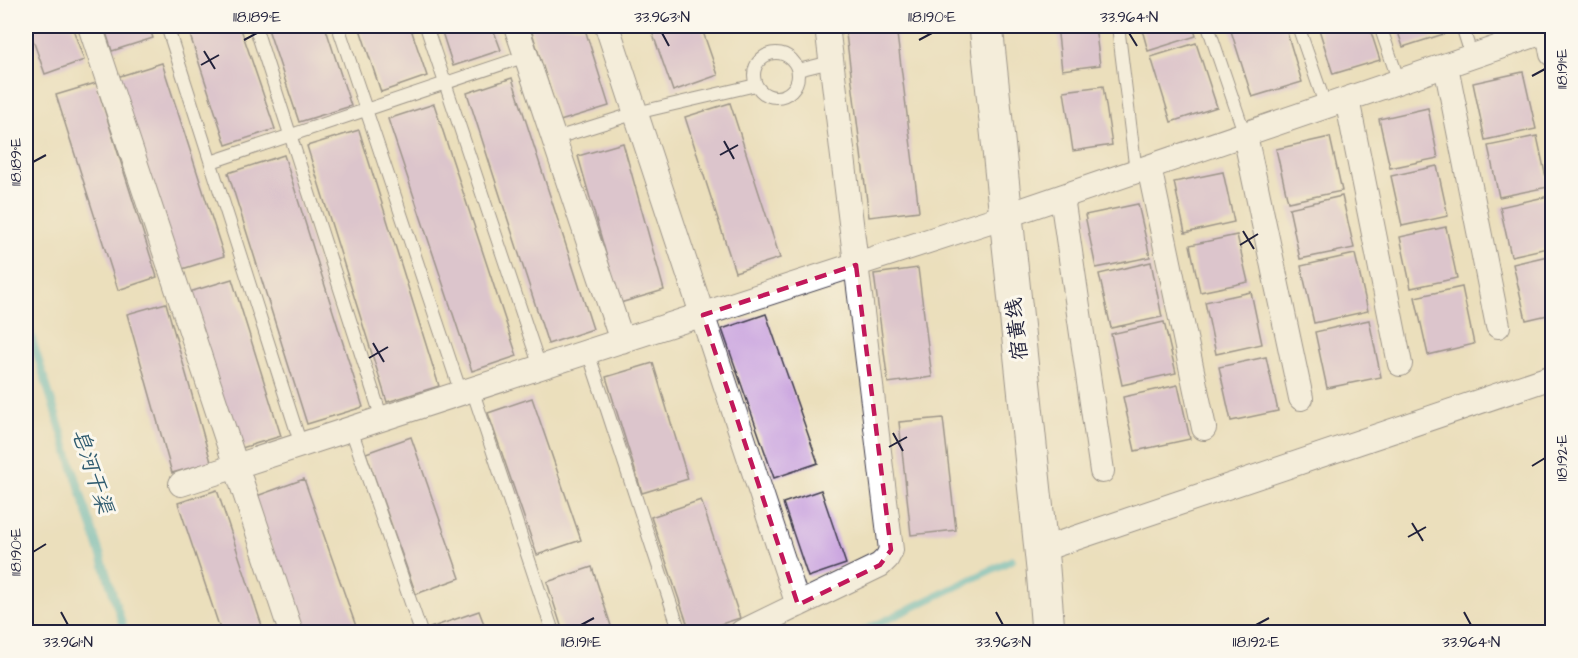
<svg xmlns="http://www.w3.org/2000/svg" width="1578" height="658" viewBox="0 0 1578 658" font-family="'Architects Daughter','LXGW WenKai TC',sans-serif">
  <style>
    .lines { fill: none; stroke-linecap: round; stroke-linejoin: round }
    .stream { stroke: #45b4bf; stroke-width: 8 }
    .building { fill: #cba6e0 }
    .service-casing { stroke: #403e4e; stroke-width: 14 }
    .minor-casing { stroke: #403e4e; stroke-width: 26 }
    .secondary-casing { stroke: #403e4e; stroke-width: 35 }
    .service { stroke: #fff; stroke-width: 12 }
    .minor { stroke: #fff; stroke-width: 24 }
    .secondary { stroke: #fff; stroke-width: 33 }
    .marked { fill: none; stroke: #c2185b; stroke-width: 4.5; stroke-dasharray: 12 8; stroke-linejoin: round }
    .ticks { fill: none; stroke: #22223b; stroke-width: 2 }
    .labels { text-anchor: middle; dominant-baseline: central; stroke-width: 6; stroke-linejoin: round; paint-order: stroke }
    .street-label { font-size: 21px; fill: #22223b; stroke: #fbf7ec }
    .water-label { font-size: 22px; font-style: italic; fill: #305c70; stroke: #fbf7ec }
    .neatline { fill: none; stroke: #22223b; stroke-width: 2 }
    .ticks-label { font-size: 15px; text-anchor: middle; fill: #22223b }
  </style>
  <rect width="100%" height="100%" fill="#fbf7ec"/>
  <filter id="ink" filterUnits="userSpaceOnUse"><feTurbulence type="fractalNoise" baseFrequency=".0167" numOctaves="2"/><feDisplacementMap in="SourceGraphic" scale="12" xChannelSelector="R" yChannelSelector="G"/><feConvolveMatrix kernelMatrix="1 2 1 2 8 2 1 2 1" color-interpolation-filters="sRGB"/></filter>
  <filter id="wash" filterUnits="userSpaceOnUse"><feTurbulence type="fractalNoise" baseFrequency=".008" numOctaves="4" result="noise"/><feDisplacementMap in="SourceGraphic" scale="24" xChannelSelector="R" yChannelSelector="G"/><feGaussianBlur stdDeviation="1.35" result="paint"/><feColorMatrix in="noise" values="0 0 0 0 0 0 0 0 0 0 0 0 0 0 0 0 0 1.4 0 .05"/><feComposite in="paint" operator="in"/></filter>
  <g filter="url(#wash)">
    <rect width="100%" height="100%" fill="#ebdfbc"/>
    <g class="lines">
      <!-- stream -->
      <path class="stream" d="M26,320L125,632
        M861,632L1012,560"/>
    </g>
    <g id="blocks">
      <!-- building -->
      <path class="building" d="M28,26H72L84,60L45,74Z
        M104,26H149L153,38L112,51Z
        M187,26H240L275,129L226,145Z
        M267,26H325L351,106L299,122Z
        M359,26H410L427,76L381,92Z
        M440,26H492L501,50L453,66Z
        M530,26H584L609,106L560,121Z
        M650,26H701L718,75L673,91Z
        M845,26H896L919,211L869,217Z
        M1057,26H1095L1100,65L1062,70Z
        M1141,26H1193L1196,36L1148,51Z
        M1248,26H1285L1302,82L1252,97L1231,31Z
        M1318,26H1369L1380,60L1333,74Z
        M1396,26H1452L1453,31L1403,47Z
        M1196,43L1217,107L1171,122L1151,57Z
        M162,63L224,256L179,270L117,77Z
        M1523,72L1536,129L1485,140L1473,83Z
        M512,78L593,329L548,344L467,93Z
        M96,83L157,277L118,290L56,95Z
        M1103,86L1112,145L1073,151L1064,91Z
        M730,103L780,258L735,272L685,117Z
        M434,104L517,356L472,371L388,119Z
        M1428,108L1438,158L1390,168L1379,119Z
        M359,130L439,386L387,402L307,146Z
        M1537,136L1548,187L1499,197L1488,146Z
        M1330,137L1342,191L1288,202L1276,149Z
        M623,143L664,290L620,303L578,156Z
        M284,155L363,407L307,424L228,173Z
        M1437,166L1448,216L1402,226L1391,176Z
        M1223,172L1234,222L1185,233L1174,182Z
        M1342,196L1354,248L1300,259L1289,208Z
        M1549,196L1552,214V247L1511,256L1500,207Z
        M1138,204L1150,257L1096,268L1085,215Z
        M1446,227L1457,278L1411,288L1400,237Z
        M1237,235L1248,282L1200,292L1190,245Z
        M1355,254L1368,311L1314,323L1301,266Z
        M1552,255V314L1526,320L1513,264Z
        M1151,262L1162,317L1111,328L1099,274Z
        M918,268L932,377L888,383L874,274Z
        M232,279L281,436L235,450L186,293Z
        M1462,287L1474,344L1428,355L1415,297Z
        M1251,292L1262,344L1216,354L1205,302Z
        M166,303L211,462L172,473L127,314Z
        M766,314L818,463L774,478L722,329Z
        M1369,320L1381,377L1327,388L1315,332Z
        M1164,322L1176,373L1122,385L1111,334Z
        M1266,357L1278,411L1231,421L1219,367Z
        M653,363L688,479L642,493L606,377Z
        M1178,385L1190,439L1135,451L1123,397Z
        M532,398L581,540L537,555L488,413Z
        M943,418L956,530L911,535L899,422Z
        M411,437L460,578L416,594L366,453Z
        M304,479L358,632H302L254,497Z
        M217,490L264,632H221L178,503Z
        M821,490L846,564L808,577L783,503Z
        M701,500L740,618L696,632H690L651,517Z
        M592,567L613,632H563L547,582Z
        M479,611L487,632H432L430,628Z"/>
    </g>
  </g>
  <g filter="url(#ink)">
    <use href="#blocks" fill-opacity="0" stroke="#403e4e" stroke-width="1.5"/>
    <g class="lines">
      <defs>
        <path id="service" d="M167,26L301,445
          M255,26L382,419
          M338,26L461,393
          M426,26L540,367
          M1118,26L1136,172
          M1208,26L1245,135
          M1298,26L1326,107
          M1380,26L1399,82
          M1462,26L1472,57
          M754 75a22 22 0 1 1 44 0a22 22 0 1 1-44 0Z
          M798,70L831,62
          M553,139L636,113L756,85
          M211,162L526,56
          M588,352L680,632
          M472,389L553,632
          M351,429L421,632"/>
        <path id="minor" d="M90,26L291,632
          M516,26L622,341
          M607,26L798,605
          M1547,26L1552,54
          M1446,66L1498,326
          M1347,99L1400,364
          M1245,135L1301,398
          M1149,167L1204,428
          M1062,197L1102,471
          M181,484L1005,216L1552,29
          M1040,550L1552,377
          M742,632L880,565L887,558L891,550L827,26"/>
        <path id="secondary" d="M986,26L1043,569L1048,632"/>
      </defs>
      <!-- service casing -->
      <use href="#service" class="service-casing"/>
      <!-- minor casing -->
      <use href="#minor" class="minor-casing"/>
      <!-- secondary casing -->
      <use href="#secondary" class="secondary-casing"/>
      <!-- service -->
      <use href="#service" class="service"/>
      <!-- minor -->
      <use href="#minor" class="minor"/>
      <!-- secondary -->
      <use href="#secondary" class="secondary"/>
    </g>
  </g>
  <!-- marked area -->
  <path d="M0 0H1578V658H0ZM856,265L891,550L880,565L798,605L703,315Z" fill="#ebdfbc" fill-opacity=".55" fill-rule="evenodd"/>
  <path class="marked" d="M856,265L891,550L880,565L798,605L703,315Z"/>
  <!-- ticks -->
  <path class="ticks" d="M662,33L669,46M1129,33L1137,46M244,40L257,33M919,40L932,33M204,51L215,69M201,65L219,55M1532,76L1545,69M724,141L734,159M720,155L738,145M33,162L46,155M1243,231L1254,249M1240,245L1258,234M373,343L384,362M369,358L388,347M893,433L903,451M889,447L907,437M1532,466L1545,458M1412,523L1423,541M1408,537L1426,527M33,552L46,544M61,612L68,625M996,612L1003,625M1464,612L1471,625M581,625L594,618M1256,625L1269,618"/>
  <g class="labels">
    <!-- street labels -->
    <g class="street-label">
      <text transform="translate(1017 329) rotate(-96)">宿黄线</text>
    </g>
    <!-- water labels -->
    <g class="water-label">
      <text transform="translate(92 471) rotate(72)">皂河干渠</text>
    </g>
  </g>
  <!-- margin -->
  <rect width="1578" height="658" fill="none" stroke="#fbf7ec" stroke-width="66"/>
  <rect x="33" y="33" width="1512" height="592" class="neatline"/>
  <g class="ticks-label">
    <text x="257" y="22">118.189°E</text>
    <text x="662" y="22">33.963°N</text>
    <text x="932" y="22">118.190°E</text>
    <text x="1129" y="22">33.964°N</text>
    <text transform="translate(1562 69) rotate(-90)" y="5">118.191°E</text>
    <text transform="translate(16 162) rotate(-90)" y="5">118.189°E</text>
    <text transform="translate(1562 458) rotate(-90)" y="5">118.192°E</text>
    <text transform="translate(16 552) rotate(-90)" y="5">118.190°E</text>
    <text x="68" y="647">33.961°N</text>
    <text x="581" y="647">118.191°E</text>
    <text x="1003" y="647">33.963°N</text>
    <text x="1256" y="647">118.192°E</text>
    <text x="1471" y="647">33.964°N</text>
  </g>
</svg>
